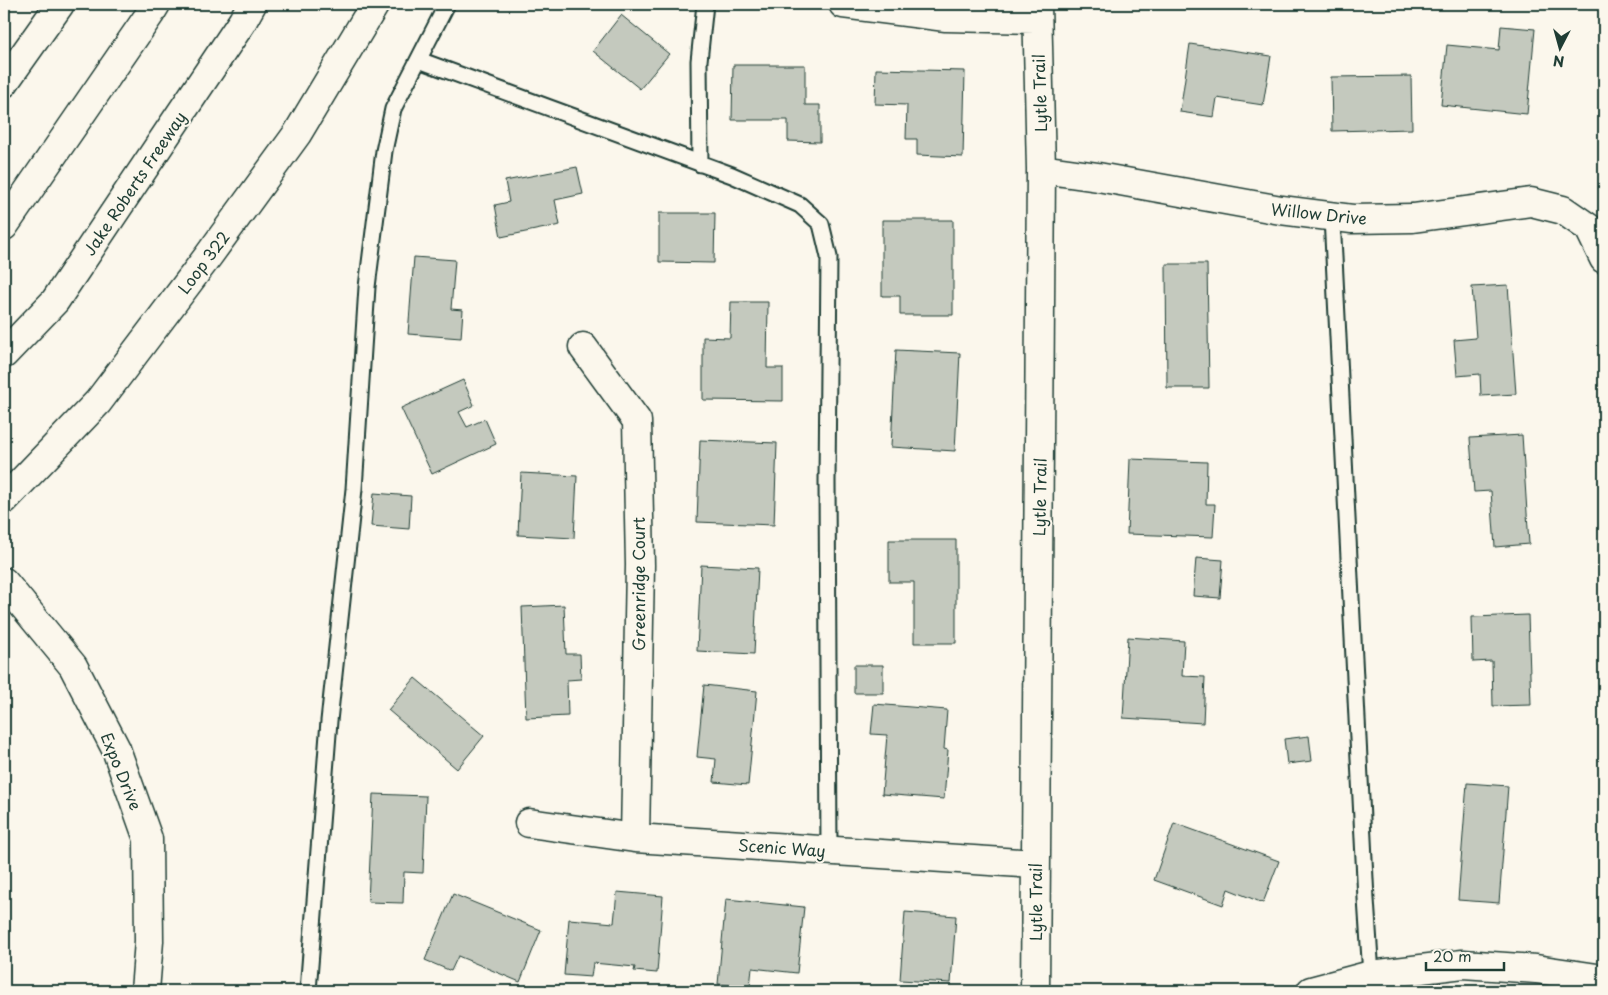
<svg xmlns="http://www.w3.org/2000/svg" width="1608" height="995" viewBox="0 0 1608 995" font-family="'Playpen Sans',sans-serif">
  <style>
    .building { fill: #c4c9be; stroke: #1f3d34 }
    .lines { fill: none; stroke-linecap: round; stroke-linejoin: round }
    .lane-casing { stroke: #1f3d34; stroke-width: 19 }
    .street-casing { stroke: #1f3d34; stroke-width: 31 }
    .secondary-casing { stroke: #1f3d34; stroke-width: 31 }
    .highway-casing { stroke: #1f3d34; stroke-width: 31 }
    .lane { stroke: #fbf7ec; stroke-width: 15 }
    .street { stroke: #fbf7ec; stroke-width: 28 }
    .secondary { stroke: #fbf7ec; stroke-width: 28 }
    .highway { stroke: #fbf7ec; stroke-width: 28 }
    .labels { text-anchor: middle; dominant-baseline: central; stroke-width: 4; stroke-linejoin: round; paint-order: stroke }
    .street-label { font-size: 16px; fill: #1f3d34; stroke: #fbf7ec }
  </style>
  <rect width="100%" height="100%" fill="#fbf7ec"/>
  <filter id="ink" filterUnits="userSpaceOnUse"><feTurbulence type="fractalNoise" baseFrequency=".02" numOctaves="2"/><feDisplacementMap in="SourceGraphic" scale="10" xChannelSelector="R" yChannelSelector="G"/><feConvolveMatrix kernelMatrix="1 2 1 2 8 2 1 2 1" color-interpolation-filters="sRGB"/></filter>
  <g filter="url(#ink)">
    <!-- building -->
    <path class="building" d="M621,15L669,54L640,89L593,51Z
      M1501,26L1535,29L1527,114L1441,105L1447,45L1499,50Z
      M1190,44L1271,56L1263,105L1217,98L1214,117L1180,112Z
      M733,65H805V105H820V142L788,141V120H732Z
      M876,69L965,71L963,157L917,155V139H906L907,105L875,104Z
      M1411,76L1412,129L1332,131L1331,77Z
      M577,167L583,194L555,200L560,225L501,237L495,205L509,202L505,181Z
      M659,213H715L714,263L659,262Z
      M882,220H953V315H900V296H882Z
      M414,257L455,260L451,309L463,310L461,338L408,334Z
      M1166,264H1207L1209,388H1167Z
      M1508,285L1516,394L1481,396L1480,374L1457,376L1454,340L1476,338L1472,287Z
      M731,302H768L767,368H783V401L703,400V337L730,338Z
      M896,350L960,353L955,451L891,447Z
      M463,380L474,405L459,412L467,427L485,419L496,444L432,474L401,408Z
      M1522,435L1529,544L1495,547L1491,491L1474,492L1470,438Z
      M700,440L777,443L774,525L697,522Z
      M1130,459L1207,462L1206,504H1215L1213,537L1127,534Z
      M521,473L577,476L574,538L518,535Z
      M374,493L411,496L409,529L371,526Z
      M889,540H956V643H914V582H889Z
      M1196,558L1223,560L1220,598L1193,596Z
      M701,565L758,568L754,654L697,651Z
      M564,605L566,654H580L581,679L567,680L568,716L526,718L522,607Z
      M1528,615L1531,705L1493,706L1492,661L1473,662L1472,617Z
      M1128,637L1184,641L1182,676L1205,677L1203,723L1123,718Z
      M854,665H883V693H854Z
      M415,678L484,736L457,769L388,710Z
      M704,685L757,691L748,785L714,782L716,759L697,757Z
      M874,704L947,710L944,749L948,750L944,799L882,794L887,735L871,734Z
      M1309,736L1312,761L1287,764L1284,739Z
      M1467,783L1508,786L1499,903L1458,900Z
      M373,794L426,796L423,873L404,872L403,903L368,902Z
      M1174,823L1279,861L1263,903L1228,889L1223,905L1154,880Z
      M617,892L663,896L657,973L634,971L635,967L593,963L591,977L564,975L569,919L614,923Z
      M453,894L541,930L520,982L458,956L451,971L425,960Z
      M726,899L804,907L797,973L752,968L750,987L718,984Z
      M905,912L956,916L951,983L900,980Z"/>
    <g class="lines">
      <defs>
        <path id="lane" d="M419,60L732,175L800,205L821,224L829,257L827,481L829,850
          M700,164L699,61L705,4
          M1332,217L1366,899L1371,975
          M308,991L329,721L354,489L367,287L384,151L393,109L447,4"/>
        <path id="street" d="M843,4L946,17L1036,19
          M1041,169L1098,177L1281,210L1352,219L1413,218L1531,202L1563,210L1589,228L1604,259
          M583,347L637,421L640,565L635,838
          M529,823L635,838L1035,864
          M1035,991L1041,169L1037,4
          M1311,991L1371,975L1463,964L1536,969L1604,979"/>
        <path id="secondary" d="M4,83L60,4
          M4,500L98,402L209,255L297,134L375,4
          M4,582L73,666L116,749L148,839L149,941L145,991"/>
        <path id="highway" d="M4,226L150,14L156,4
          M4,354L55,301L242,22L252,4"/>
      </defs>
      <!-- lane casing -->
      <use href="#lane" class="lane-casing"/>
      <!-- street casing -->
      <use href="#street" class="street-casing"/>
      <!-- secondary casing -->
      <use href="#secondary" class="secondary-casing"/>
      <!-- highway casing -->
      <use href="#highway" class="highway-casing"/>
      <!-- lane -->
      <use href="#lane" class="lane"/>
      <!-- street -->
      <use href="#street" class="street"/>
      <!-- secondary -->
      <use href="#secondary" class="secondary"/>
      <!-- highway -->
      <use href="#highway" class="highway"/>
    </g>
  </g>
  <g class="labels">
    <!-- street labels -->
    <g class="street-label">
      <text transform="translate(1039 93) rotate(-92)">Lytle Trail</text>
      <text transform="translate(134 183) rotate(-56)">Jake Roberts Freeway</text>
      <text transform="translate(1319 213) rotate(6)">Willow Drive</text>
      <text transform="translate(203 262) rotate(-53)">Loop 322</text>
      <text transform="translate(1039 497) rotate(-89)">Lytle Trail</text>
      <text transform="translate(638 584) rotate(-90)">Greenridge Court</text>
      <text transform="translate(122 771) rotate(68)">Expo Drive</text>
      <text transform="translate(782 847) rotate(4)">Scenic Way</text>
      <text transform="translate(1035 902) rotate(-90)">Lytle Trail</text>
    </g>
  </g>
  <!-- margin -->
  <rect width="1608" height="995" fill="none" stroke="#fbf7ec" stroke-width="20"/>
  <rect x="10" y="10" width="1588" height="975" fill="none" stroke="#1f3d34" stroke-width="2" filter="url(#ink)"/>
  <!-- north arrow -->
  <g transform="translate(1560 48) rotate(186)" stroke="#fbf7ec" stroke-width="4" paint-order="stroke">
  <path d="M0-4L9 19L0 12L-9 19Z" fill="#1f3d34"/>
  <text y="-8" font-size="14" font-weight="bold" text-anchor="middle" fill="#1f3d34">N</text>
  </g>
  <!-- scale -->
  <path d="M1426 962v8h78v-8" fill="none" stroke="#1f3d34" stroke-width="2.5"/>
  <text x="1433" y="962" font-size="15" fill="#1f3d34" stroke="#fbf7ec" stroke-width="4" paint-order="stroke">20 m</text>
</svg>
